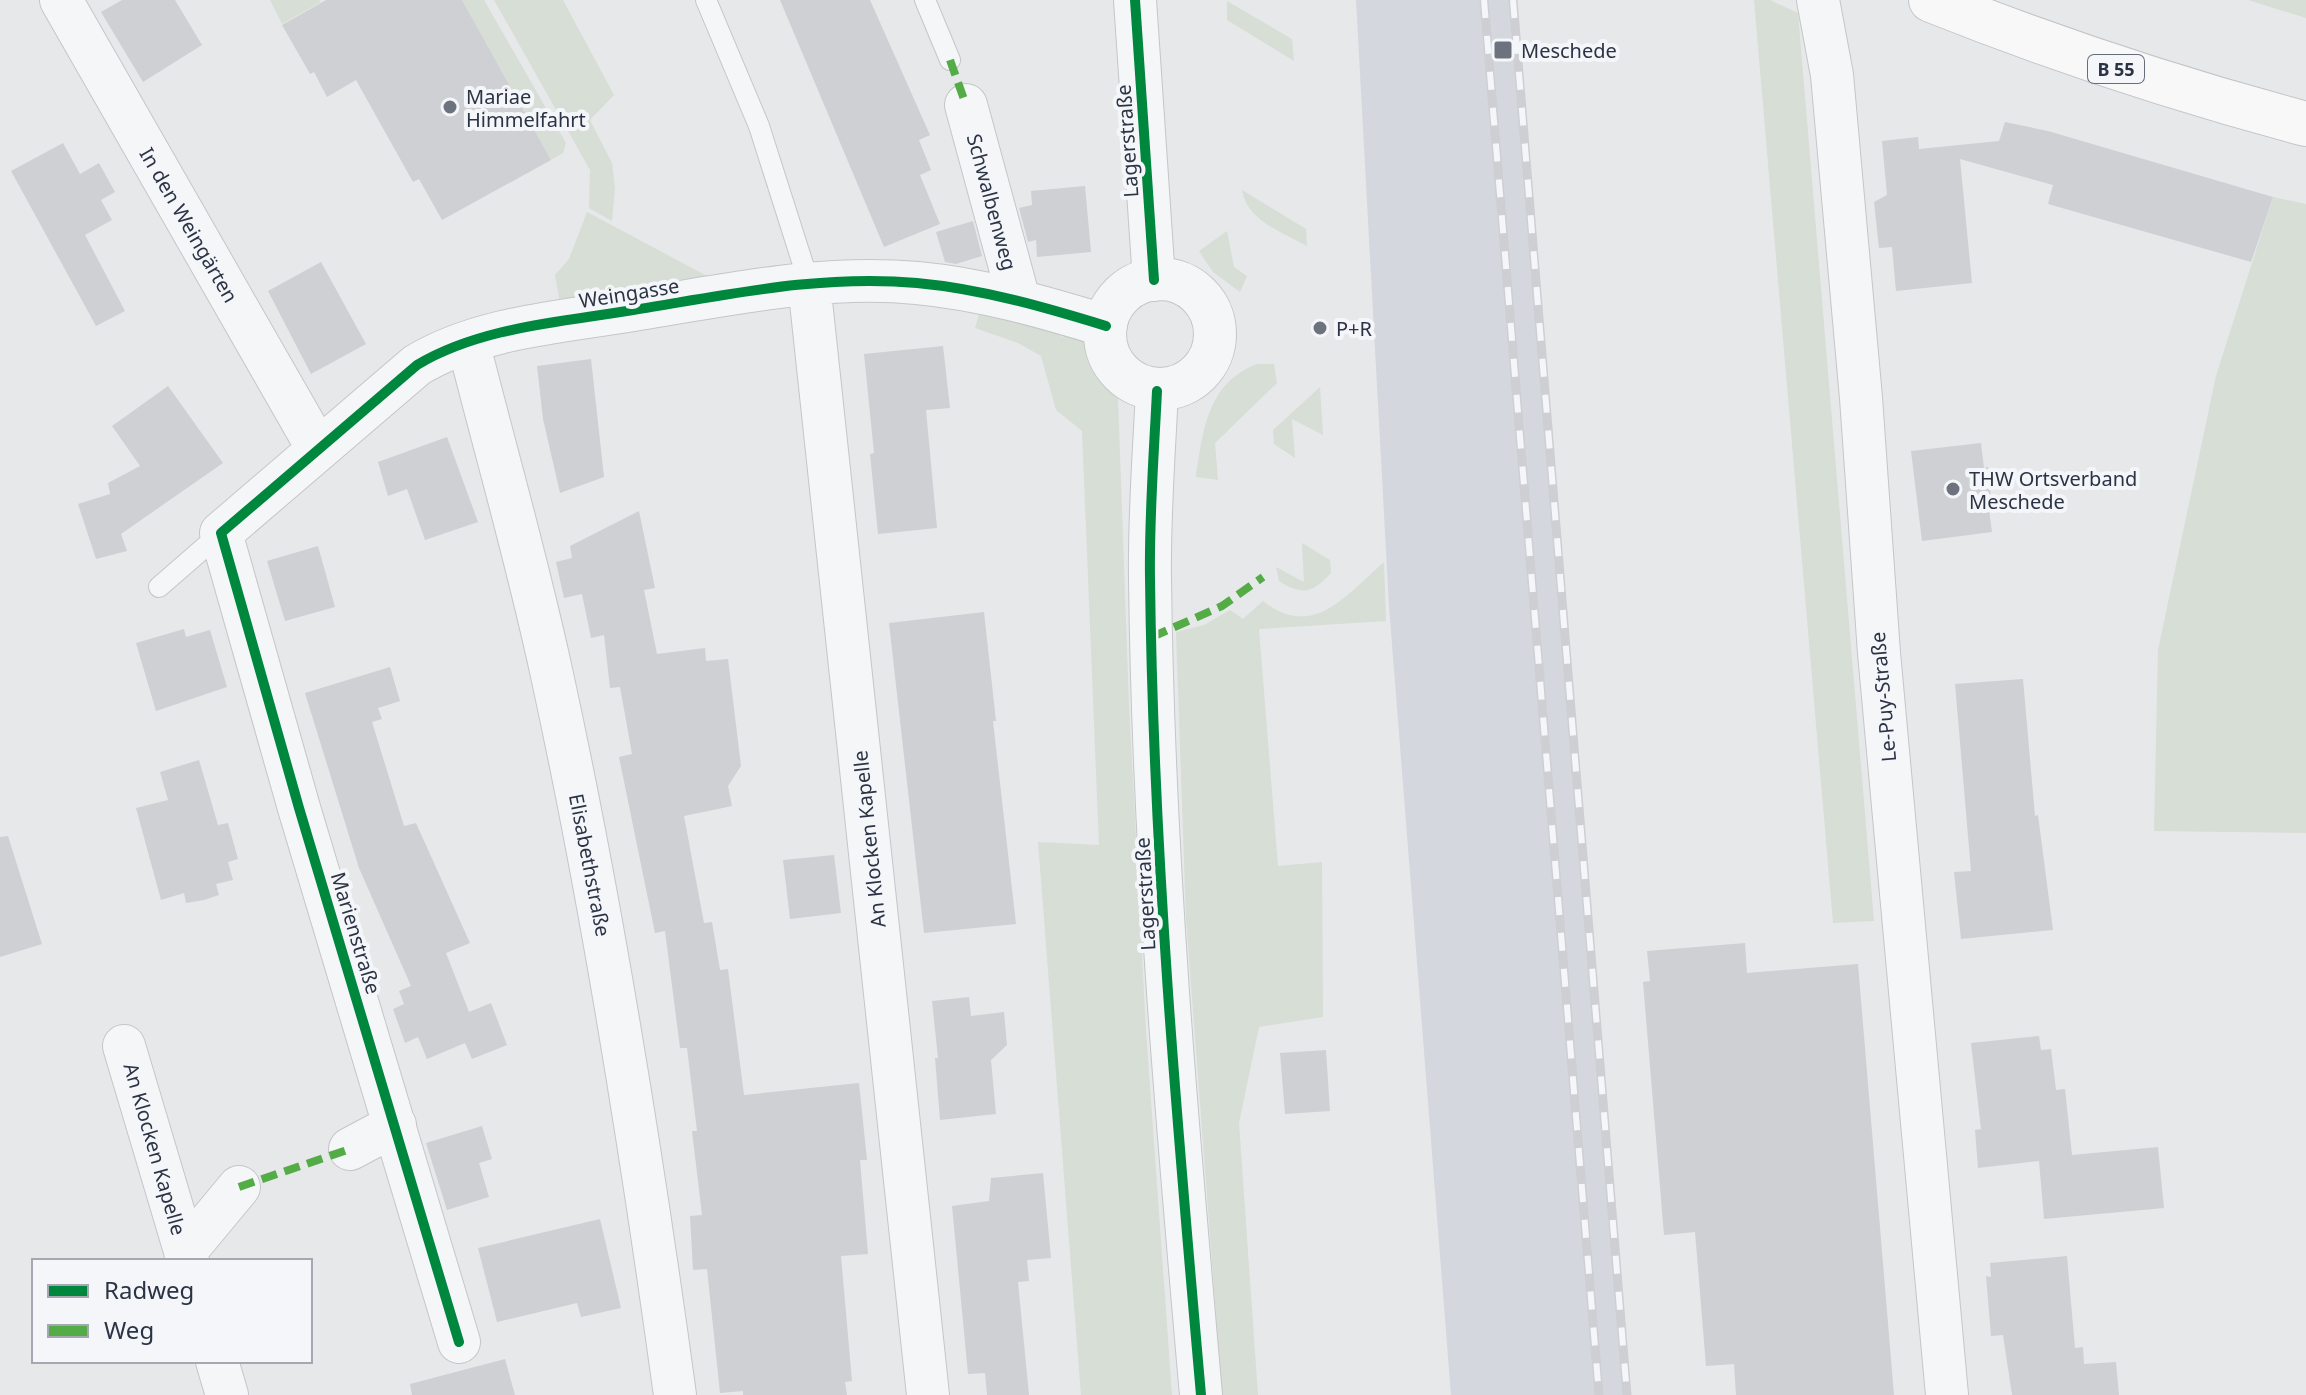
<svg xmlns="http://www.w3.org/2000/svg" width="2306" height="1395" viewBox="0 0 2306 1395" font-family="'Noto Sans',sans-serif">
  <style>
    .built { fill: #d4d7dd }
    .green { fill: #d6ded6 }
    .building { fill: #ced0d3 }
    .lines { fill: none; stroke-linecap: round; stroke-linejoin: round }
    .lane-casing { stroke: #c4c6c8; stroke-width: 22 }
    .street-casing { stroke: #c4c6c8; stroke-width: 44 }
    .primary-casing { stroke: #c2c5c8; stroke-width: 46 }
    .lane { stroke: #f5f6f7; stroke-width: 20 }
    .street { stroke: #f5f6f7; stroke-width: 42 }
    .primary { stroke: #f8f8f8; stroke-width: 44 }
    .rail-casing { stroke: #cecfd2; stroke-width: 9 }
    .rail { stroke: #f4f6f9; stroke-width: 6; stroke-dasharray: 18; stroke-linecap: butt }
    .quiet { stroke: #54ac47; stroke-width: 8; stroke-dasharray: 16 8; stroke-linecap: butt }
    .cycleway-casing { stroke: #f4f6f9; stroke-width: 15 }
    .cycleway { stroke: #00873e; stroke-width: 10 }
    .poi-dot { fill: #6c737f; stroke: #f4f6f9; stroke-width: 3 }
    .labels { text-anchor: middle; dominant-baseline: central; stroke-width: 8; stroke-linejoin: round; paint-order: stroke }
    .shield { fill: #f4f6f9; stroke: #676e7b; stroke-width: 2 }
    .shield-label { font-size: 18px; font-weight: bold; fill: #2b3445 }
    .poi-label { font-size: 20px; fill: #2b3445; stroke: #f4f6f9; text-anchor: start }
    .street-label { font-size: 20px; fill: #2b3445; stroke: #f4f6f9 }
  </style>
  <rect width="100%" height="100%" fill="#e6e8ea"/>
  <!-- built -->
  <path class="built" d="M1356,0H1511L1627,1395H1451L1389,606Z"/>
  <!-- green -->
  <path class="green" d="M270,0H319L321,2L282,24Z
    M462,0H484L566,143L563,153L551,160Z
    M494,0H563L614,95L590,120L612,163L615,188L612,221L589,208L590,170Z
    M1754,0H1770L1798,13L1874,921L1833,923Z
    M2248,0H2306V18Z
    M1227,1L1292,39L1294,61L1227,20Z
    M1242,190L1306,229L1307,246C1282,232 1247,221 1242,190Z
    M2273,197L2306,204V833L2154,831L2158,650L2216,376Z
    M587,212L724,285L561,309L555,275L569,259Z
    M1227,231L1234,267L1247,276L1240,292L1213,272L1199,251Z
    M980,311L1054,332L1062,337L1084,331L1092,356L1118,399L1129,704L1146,1031L1172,1395H1081L1038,842L1099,845L1082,431L1056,410L1041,356L1018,343L975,328Z
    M1257,364H1274L1277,383L1215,443L1218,480L1196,477C1203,431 1207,383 1257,364Z
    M1320,387L1323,435L1292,419L1295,458L1274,444L1273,430Z
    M1302,543L1330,560L1331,573C1313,593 1302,596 1279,581L1276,567L1304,582Z
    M1384,562L1386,621L1259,629L1278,866L1322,862L1323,1017L1259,1027L1239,1123L1258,1395H1222L1186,918L1176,632L1204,625L1230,610L1243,619L1263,601C1313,641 1346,595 1384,562Z"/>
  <!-- building -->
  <path class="building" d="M122,0H175L202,45L143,82L101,12Z
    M326,0H462L551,160L442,220L419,179L413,182L356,80L327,97L314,72L310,74L282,25Z
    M780,0H870L930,135L919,140L931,170L920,175L940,224L884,247Z
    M2005,122L2048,131L2273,197L2251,262L2048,204L2053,185L1960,159L1972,283L1896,291L1892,247L1879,248L1874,202L1887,195L1882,141L1918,137L1919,149L1999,141Z
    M63,143L80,174L99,163L115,192L101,200L112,220L85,235L125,311L96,326L11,171Z
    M1085,186L1091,252L1037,257L1036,240L1028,242L1019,208L1032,205L1031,191Z
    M973,221L982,256L956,264L945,262L936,232Z
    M321,262L366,344L311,374L268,291Z
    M943,346L950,408L926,410L937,528L878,534L870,454L874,453L864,354Z
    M591,359L604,477L560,493L543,419L537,366Z
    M168,386L223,463L121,534L127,551L96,559L78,504L110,494L108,483L140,466L112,426Z
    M447,437L478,522L425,540L407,489L388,496L378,462Z
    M1981,443L1984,468L1988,467L1992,509L1989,510L1992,532L1922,541L1911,451Z
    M639,511L655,588L644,590L657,654L705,648L706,661L728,659L741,766L728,786L732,806L684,816L704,923L712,922L720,970L728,969L744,1095L859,1083L867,1160H860L868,1254L841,1256L852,1381L845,1382L847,1395H743V1391L720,1393L707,1269L693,1270L690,1216L702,1215L692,1131H697L687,1048H680L665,931L655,933L619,757L632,754L620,687L610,688L604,635L591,638L582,594L564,598L556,562L572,558L570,546Z
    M318,546L335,607L285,621L267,561Z
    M984,612L996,721H993L1016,924L924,933L889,623Z
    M184,629L186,637L210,630L227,687L156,711L136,643Z
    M390,667L400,701L378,708L382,719L372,722L404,826L416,823L470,943L446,953L469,1012L491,1003L507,1045L472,1059L465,1043L427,1059L418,1037L405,1043L393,1009L404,1004L399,991L411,986L359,868L305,693Z
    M2023,679L2035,816L2038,815L2053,930L1961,939L1954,872L1971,871L1955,684Z
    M199,760L218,825L228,823L238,859L228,862L233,880L216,884L219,895L204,900L186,903L184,893L161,900L136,808L168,800L160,772Z
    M8,836L42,944L0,957V837Z
    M834,855L841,913L790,919L783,860Z
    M1745,943L1747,973L1858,964L1894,1395H1736L1734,1364L1706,1366L1695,1232L1664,1235L1643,982L1650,981L1647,951Z
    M969,997L971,1016L1004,1012L1007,1045L991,1060L996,1114L940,1120L935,1058H938L932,1001Z
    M2039,1036L2041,1050L2051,1049L2056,1090L2065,1089L2072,1155L2158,1147L2164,1208L2044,1219L2039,1161L1978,1168L1975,1130L1981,1129L1971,1043Z
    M1326,1050L1330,1111L1285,1114L1280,1053Z
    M482,1126L492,1159L479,1163L489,1197L447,1210L426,1143Z
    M1043,1173L1051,1258L1027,1260L1029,1281L1018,1282L1029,1395H987L985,1373L968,1374L952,1206L989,1201L991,1178Z
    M600,1219L621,1308L581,1317L577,1303L497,1322L478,1248Z
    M2067,1256L2075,1348L2083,1347L2084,1364L2116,1362L2119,1395H2012L2003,1335L1991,1336L1986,1276L1991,1277L1990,1263Z
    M505,1359L515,1395H412L410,1384Z"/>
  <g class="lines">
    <defs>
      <path id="lane" d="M706,0L759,126L809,283
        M925,0L950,60
        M159,587L221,533"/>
      <path id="street" d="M61,0L318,449
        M1135,0L1154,280
        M1818,0L1832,75L1861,398L1879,653L1947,1395
        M966,105L1019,300
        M1105 334a55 55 0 1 1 110 0a55 55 0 1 1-110 0Z
        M809,283L928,1395
        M468,342C496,453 528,563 552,675C604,913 642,1154 675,1395
        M1157,391C1154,453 1149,516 1150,578C1153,851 1177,1123 1201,1395
        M124,1046L188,1261
        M350,1149L395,1125
        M185,1252L239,1187
        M459,1342L299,808L221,533L417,365C480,327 562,322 633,310C727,295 822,274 917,283C982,289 1044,307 1106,326
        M217,1361L227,1395"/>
      <path id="primary" d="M1931,0C2054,49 2178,90 2306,124"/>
    </defs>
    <!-- lane casing -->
    <use href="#lane" class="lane-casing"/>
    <!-- street casing -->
    <use href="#street" class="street-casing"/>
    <!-- primary casing -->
    <use href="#primary" class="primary-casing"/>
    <!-- lane -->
    <use href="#lane" class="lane"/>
    <!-- street -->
    <use href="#street" class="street"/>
    <!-- primary -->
    <use href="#primary" class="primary"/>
    <defs>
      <path id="rail" d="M1484,0L1599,1395
        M1513,0L1627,1395"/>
    </defs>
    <!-- rail casing -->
    <use href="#rail" class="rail-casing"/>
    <!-- rail -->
    <use href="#rail" class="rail"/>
    <!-- quiet -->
    <path class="quiet" d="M950,60L966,105
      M1152,637L1222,606L1263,577
      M239,1187L350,1149"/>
    <defs>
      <path id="cycleway" d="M1135,0L1154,280
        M1157,391C1154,453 1149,516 1150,578C1153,851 1177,1123 1201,1395
        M459,1342L299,808L221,533L417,365C480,327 562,322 633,310C727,295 822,274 917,283C982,289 1044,307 1106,326"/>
    </defs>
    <!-- cycleway casing -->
    <use href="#cycleway" class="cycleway-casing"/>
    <!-- cycleway -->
    <use href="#cycleway" class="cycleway"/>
  </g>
  <!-- markers -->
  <g class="poi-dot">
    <rect x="1493" y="40" width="20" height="20" rx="4"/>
    <circle cx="450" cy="107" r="8"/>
    <circle cx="1320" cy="328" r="8"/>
    <circle cx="1953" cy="489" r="8"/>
  </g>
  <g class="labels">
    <!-- shield labels -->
    <rect class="shield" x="2088" y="55" width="56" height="28" rx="6"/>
    <g class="shield-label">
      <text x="2116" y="69">B 55</text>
    </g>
    <!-- poi labels -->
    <g class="poi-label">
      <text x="1521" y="50">Meschede</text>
      <text x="466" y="96">Mariae<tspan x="466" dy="23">Himmelfahrt</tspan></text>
      <text x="1336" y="328">P+R</text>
      <text x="1969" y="478">THW Ortsverband<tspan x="1969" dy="23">Meschede</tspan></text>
    </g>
    <!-- street labels -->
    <g class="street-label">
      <text transform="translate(1127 141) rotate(-94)">Lagerstraße</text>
      <text transform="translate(992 202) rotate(75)">Schwalbenweg</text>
      <text transform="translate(189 225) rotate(60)">In den Weingärten</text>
      <text transform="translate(629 293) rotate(-9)">Weingasse</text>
      <text transform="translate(1883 697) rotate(-95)">Le-Puy-Straße</text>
      <text transform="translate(869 839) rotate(-96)">An Klocken Kapelle</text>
      <text transform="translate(590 865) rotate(79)">Elisabethstraße</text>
      <text transform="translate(1145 894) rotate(-93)">Lagerstraße</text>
      <text transform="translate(356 933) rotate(73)">Marienstraße</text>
      <text transform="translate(155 1149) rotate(74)">An Klocken Kapelle</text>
    </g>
  </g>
  <!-- legend -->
  <rect x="32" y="1259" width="280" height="104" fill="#f4f6f9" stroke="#a4a8b1" stroke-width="2"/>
  <rect x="48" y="1285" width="40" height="12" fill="#00873e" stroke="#a4a8b1" stroke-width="2"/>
  <text x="104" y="1299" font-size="24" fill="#2b3445">Radweg</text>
  <rect x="48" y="1325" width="40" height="12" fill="#54ac47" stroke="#a4a8b1" stroke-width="2"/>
  <text x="104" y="1339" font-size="24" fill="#2b3445">Weg</text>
</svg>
